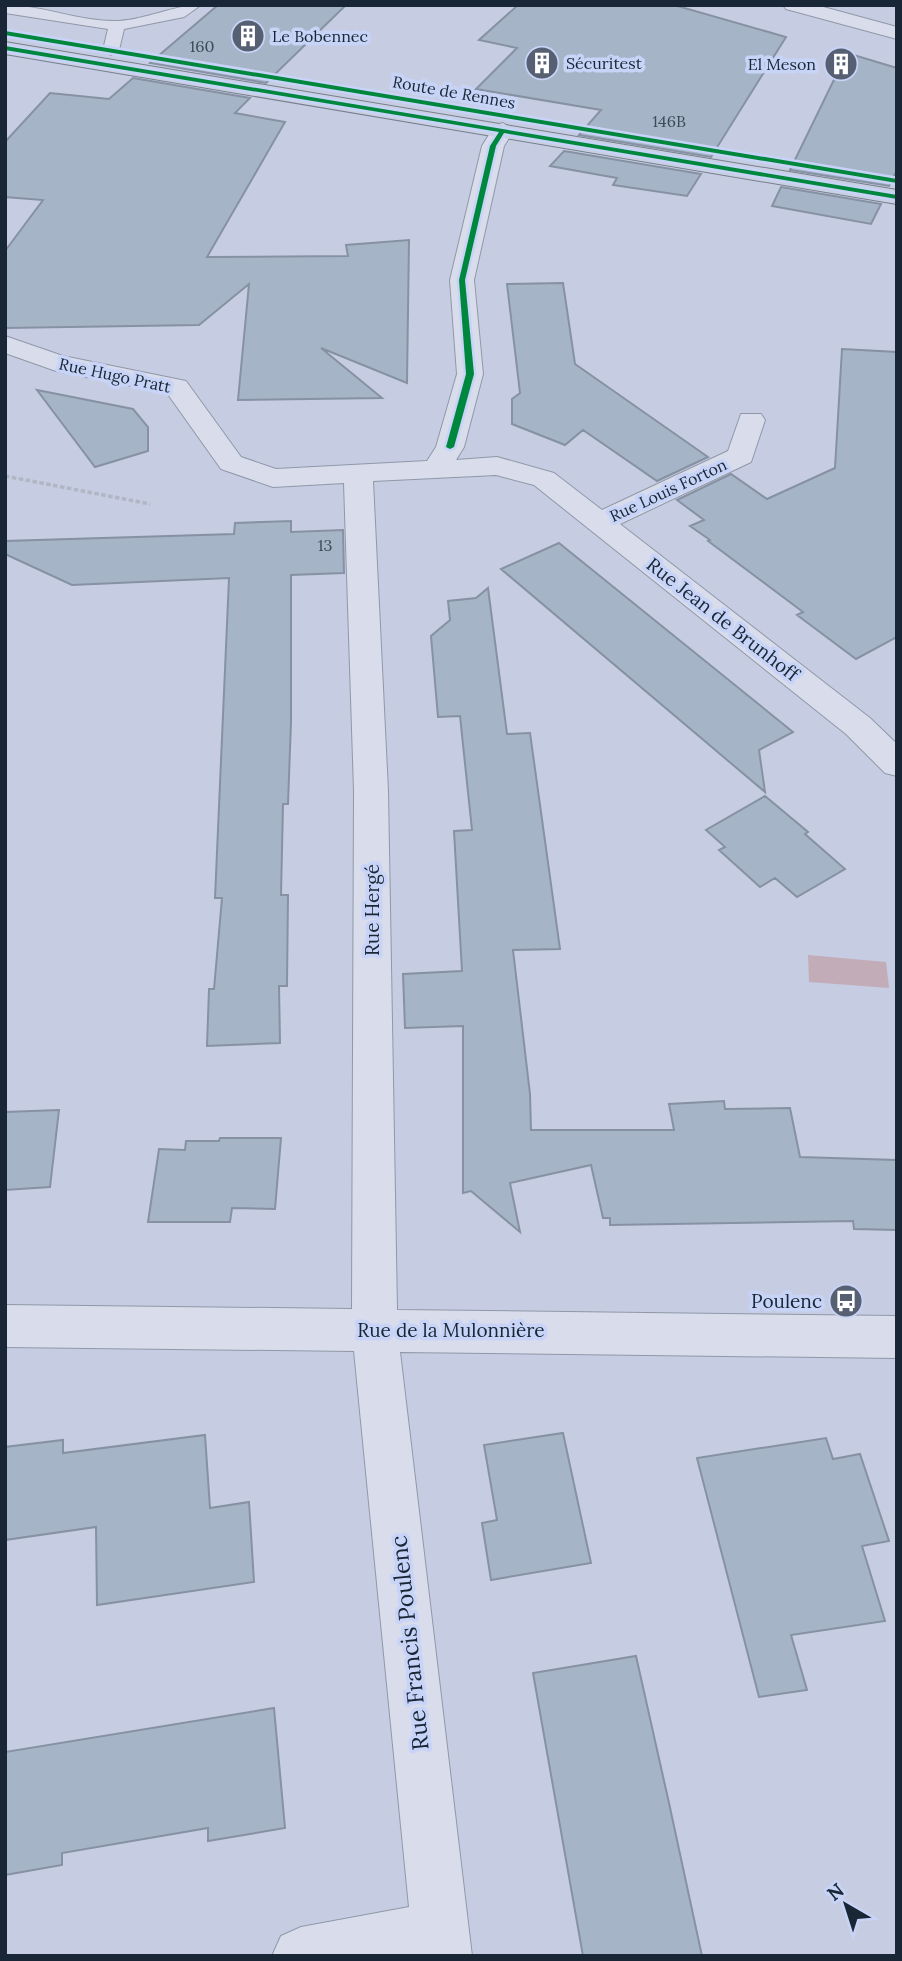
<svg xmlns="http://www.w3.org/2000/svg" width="902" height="1961" viewBox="0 0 902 1961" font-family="Lora,serif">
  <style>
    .water { fill: #c2acb8 }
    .building { fill: #a6b4c7; stroke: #8692a3; stroke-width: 2 }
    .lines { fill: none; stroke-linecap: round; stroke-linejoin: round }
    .service-casing { stroke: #9098a7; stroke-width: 2 }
    .minor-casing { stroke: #9098a7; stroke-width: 2 }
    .tertiary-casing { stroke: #9098a7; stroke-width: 2 }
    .primary-casing { stroke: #777e8d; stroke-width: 2 }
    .path { stroke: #b0b6c3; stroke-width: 3.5; stroke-dasharray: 4.5 2.5; stroke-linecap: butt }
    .service { fill: #d8dceb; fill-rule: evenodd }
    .minor { fill: #d8dceb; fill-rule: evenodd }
    .tertiary { fill: #d8dceb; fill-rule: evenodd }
    .primary { fill: #c9d0e3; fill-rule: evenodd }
    .cycleway-casing { stroke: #c8d4f7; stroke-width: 5 }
    .cycleway { fill: #00873e; fill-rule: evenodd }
    .labels { text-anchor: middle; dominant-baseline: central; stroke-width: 7; stroke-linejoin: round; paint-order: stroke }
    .far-poi-label { font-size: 16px; fill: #192635; stroke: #c8d4f7; text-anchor: start }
    .number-label { font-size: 16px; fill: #3c4a5a }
    .far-street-label { font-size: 16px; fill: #192635; stroke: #c8d4f7 }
    .street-label { font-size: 19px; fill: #192635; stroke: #c8d4f7 }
    .poi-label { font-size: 19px; fill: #192635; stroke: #c8d4f7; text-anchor: end }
    .near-street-label { font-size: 23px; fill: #192635; stroke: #c8d4f7 }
  </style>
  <rect width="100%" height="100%" fill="#c6cde3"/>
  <!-- water -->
  <path class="water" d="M808,955L886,962L889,988L809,982Z"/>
  <!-- building -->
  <path class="building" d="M218,5H346L266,83L150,63Z
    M518,5H674L786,37L711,157L579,135L601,110L476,89L517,48L479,40Z
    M847,53L897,68V170L889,186L790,170Z
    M133,78L250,98L235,113L285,122L207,257L348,256L346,245L409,240L407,383L321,348L382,398L238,400L249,284L199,325L5,328V251L43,200L5,197V142L50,93L109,99Z
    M564,151L701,174L687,196L613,185L617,178L550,166Z
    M781,187L881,204L871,224L772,206Z
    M563,283L575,364L708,457L657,481L583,430L565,445L512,424V399L520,393L507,284Z
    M842,349L897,352V637L856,659L797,615L803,612L708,541L710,540L690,526L704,520L677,500L731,474L767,499L835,468Z
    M37,390L133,409L148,427V451L95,467Z
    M291,521V532L343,530L344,573L291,575V722L288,804H283L281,895H288L287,986H279L280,1043L207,1046L209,989H214L222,898H215L229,578L72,585L5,554V541L234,534L235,523Z
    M559,543L793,732L759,750L765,792L501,569Z
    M488,588L507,734L530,733L560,949L513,950L530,1094L531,1130H674L669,1104L724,1101L725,1109L790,1108L800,1157L897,1160V1230L854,1229L853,1221L610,1225V1218H603L591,1165L510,1183L520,1232L471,1191L463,1193V1026L405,1028L403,974L462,971L454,831L472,830L460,716L438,717L431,636L450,620L448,601L476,598Z
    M765,796L808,832L805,834L845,869L797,897L775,878L760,887L719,850L725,847L706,830Z
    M59,1110L50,1187L5,1190V1112Z
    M220,1138H281L275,1209L232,1208L230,1222H148L159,1149L185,1150L186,1141H219Z
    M563,1433L591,1563L491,1580L482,1523L497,1520L484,1445Z
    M205,1435L210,1508L249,1502L254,1582L97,1605L96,1527L5,1540V1447L63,1440V1453Z
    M826,1438L833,1459L860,1454L889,1541L862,1546L885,1621L791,1635L807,1690L759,1697L697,1458Z
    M636,1656L669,1803L702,1956H583L533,1673Z
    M274,1708L285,1828L208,1841V1828L62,1853V1865L5,1875V1752Z"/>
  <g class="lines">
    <defs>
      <path id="service" d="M5,5C43,5 80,22 117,21C146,20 173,5 201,5L184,17L124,29L119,50L111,55L103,50L108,29L5,13Z"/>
      <path id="minor" d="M503,123L514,130L504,146L474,280L483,374L464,447L456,460L497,457L554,473L602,510L728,451L741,414H761L765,420L751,462L620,524L870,718L897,744V776L885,773L846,734L534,485L496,475L373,481L388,791L397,1310L897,1316V1358L400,1352L472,1956H272L281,1936L301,1927L409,1907L354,1351L5,1347V1305L352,1309L354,791L344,483L273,487L221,469L167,393L56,371L5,353V336L63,356L186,381L241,457L276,469L427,461L436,447L457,374L450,280L482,146L495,125Z"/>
      <path id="tertiary" d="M783,5H816L897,27V39L786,9Z"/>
      <path id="primary" d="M5,42L897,190V204L5,54Z"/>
    </defs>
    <!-- service casing -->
    <use href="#service" class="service-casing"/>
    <!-- minor casing -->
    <use href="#minor" class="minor-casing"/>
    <!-- tertiary casing -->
    <use href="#tertiary" class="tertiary-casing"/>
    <!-- primary casing -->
    <use href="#primary" class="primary-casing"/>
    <!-- path -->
    <path class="path" d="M5,476L150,504"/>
    <!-- service -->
    <use href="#service" class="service"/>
    <!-- minor -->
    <use href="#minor" class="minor"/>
    <!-- tertiary -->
    <use href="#tertiary" class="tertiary"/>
    <!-- primary -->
    <use href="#primary" class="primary"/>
    <defs>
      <path id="cycleway" d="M5,31L897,179V183L5,35Z
        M5,46L897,195V199L504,133L496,146L465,280L474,374L454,447L450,449L446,447L466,374L459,280L490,146L499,132L5,50Z"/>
    </defs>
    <!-- cycleway casing -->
    <use href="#cycleway" class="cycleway-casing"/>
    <!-- cycleway -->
    <use href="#cycleway" class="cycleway"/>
  </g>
  <!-- icons -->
  <defs>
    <symbol id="building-disc" viewBox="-11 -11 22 22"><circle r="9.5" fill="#566072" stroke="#c8d4f7"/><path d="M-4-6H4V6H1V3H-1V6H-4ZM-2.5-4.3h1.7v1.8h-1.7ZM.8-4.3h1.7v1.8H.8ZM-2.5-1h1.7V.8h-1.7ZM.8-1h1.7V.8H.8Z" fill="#fff"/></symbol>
    <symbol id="bus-disc" viewBox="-11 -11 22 22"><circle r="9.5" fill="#566072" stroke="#c8d4f7"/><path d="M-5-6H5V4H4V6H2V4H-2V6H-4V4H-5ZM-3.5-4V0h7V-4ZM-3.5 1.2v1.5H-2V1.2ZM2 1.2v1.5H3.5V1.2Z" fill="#fff"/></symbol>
  </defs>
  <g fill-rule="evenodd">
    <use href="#building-disc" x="229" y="17" width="38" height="38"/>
    <use href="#building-disc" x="523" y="44" width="38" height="38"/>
    <use href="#building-disc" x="822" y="45" width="38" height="38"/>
    <use href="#bus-disc" x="827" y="1282" width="38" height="38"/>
  </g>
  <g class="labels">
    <!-- far-poi labels -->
    <g class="far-poi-label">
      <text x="272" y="36">Le Bobennec</text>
      <text x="566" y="63">Sécuritest</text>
      <text x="816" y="64" text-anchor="end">El Meson</text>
    </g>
    <!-- number labels -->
    <g class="number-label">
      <text x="202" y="46">160</text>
      <text x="669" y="121">146B</text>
      <text x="325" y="545">13</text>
    </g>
    <!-- far-street labels -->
    <g class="far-street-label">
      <text transform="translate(454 92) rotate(10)">Route de Rennes</text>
      <text transform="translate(115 375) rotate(12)">Rue Hugo Pratt</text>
      <text transform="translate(668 490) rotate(-25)">Rue Louis Forton</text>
    </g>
    <!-- street labels -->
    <g class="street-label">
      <text transform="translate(723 619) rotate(38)">Rue Jean de Brunhoff</text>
      <text transform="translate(372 910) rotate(-90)">Rue Hergé</text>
      <text x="451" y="1330">Rue de la Mulonnière</text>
    </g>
    <!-- poi labels -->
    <g class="poi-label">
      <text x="822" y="1301">Poulenc</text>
    </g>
    <!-- near-street labels -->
    <g class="near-street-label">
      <text transform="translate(409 1643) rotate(-96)">Rue Francis Poulenc</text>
    </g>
  </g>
  <!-- border -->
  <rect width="902" height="1961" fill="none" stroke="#192635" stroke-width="14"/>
  <!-- north arrow -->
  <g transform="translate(846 1905) rotate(321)" stroke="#c8d4f7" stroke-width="5" paint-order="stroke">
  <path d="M0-5L12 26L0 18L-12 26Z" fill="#192635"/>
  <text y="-10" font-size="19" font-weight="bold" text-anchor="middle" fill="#192635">N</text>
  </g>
</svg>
